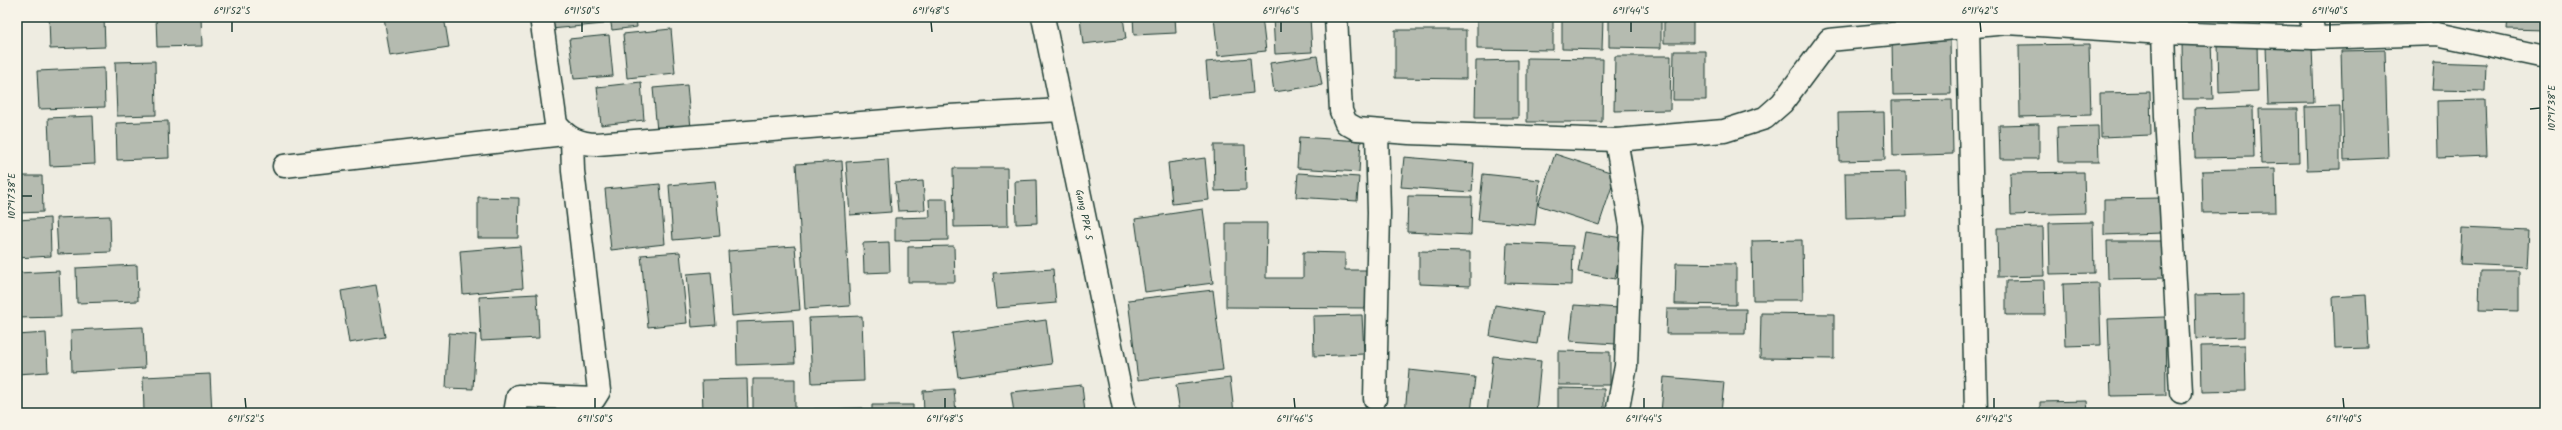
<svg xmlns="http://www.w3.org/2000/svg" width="2562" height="430" viewBox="0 0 2562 430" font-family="Kalam,sans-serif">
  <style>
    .building { fill: #b5bbb0; stroke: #1f3d34 }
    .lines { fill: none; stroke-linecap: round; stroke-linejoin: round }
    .minor-casing { stroke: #1f3d34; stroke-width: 25 }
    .minor { stroke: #f7f3e8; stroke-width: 22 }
    .ticks { fill: none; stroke: #1f3d34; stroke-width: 1.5 }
    .labels { text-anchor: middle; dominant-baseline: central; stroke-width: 3; stroke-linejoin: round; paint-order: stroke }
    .street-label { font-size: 10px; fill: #1f3d34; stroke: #f7f3e8 }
    .neatline { fill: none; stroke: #1f3d34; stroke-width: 1.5 }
    .ticks-label { font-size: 10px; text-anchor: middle; fill: #1f3d34 }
  </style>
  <rect width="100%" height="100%" fill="#eeece1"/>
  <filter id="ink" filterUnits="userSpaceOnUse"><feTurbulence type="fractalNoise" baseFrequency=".025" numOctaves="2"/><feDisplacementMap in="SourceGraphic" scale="8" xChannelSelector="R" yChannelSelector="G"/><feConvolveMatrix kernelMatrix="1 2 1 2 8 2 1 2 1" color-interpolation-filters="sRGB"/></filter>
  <g filter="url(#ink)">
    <!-- building -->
    <path class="building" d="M49,17H104L105,47L50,49Z
      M156,17H201L202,46L157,47Z
      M384,17H444L449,47L390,56Z
      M550,17H603L604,24L551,29Z
      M610,17H636L637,27L612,30Z
      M1080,17H1123L1126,39L1083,44Z
      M1133,17H1175L1176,33L1134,35Z
      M1214,17H1262L1266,51L1218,56Z
      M1273,17H1310L1312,52L1275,54Z
      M1477,17H1553V50L1477,49Z
      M1562,17H1603L1602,50L1562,49Z
      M1609,17H1661V48L1609,47Z
      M1664,17H1693V43H1664Z
      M2508,17H2545V30L2507,29Z
      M671,29L675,73L627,78L623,34Z
      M1395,30H1466V79L1395,78Z
      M609,35L613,76L574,79L569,39Z
      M1950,40L1951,94L1893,95L1892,41Z
      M2211,41L2213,99H2183L2182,42Z
      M2218,43H2257L2258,91L2219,93Z
      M2089,44L2091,115L2020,117L2019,45Z
      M2312,45L2314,103L2268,104L2266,46Z
      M2385,50L2388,158L2344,160L2341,51Z
      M1674,51H1706V100H1673Z
      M1317,56L1322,85L1274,92L1270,63Z
      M1615,56H1671L1670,110L1614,111Z
      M1250,58L1253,93L1209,98L1206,62Z
      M1527,58L1603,59L1602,122H1527Z
      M1518,60V118H1475L1476,61Z
      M155,61L156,115L117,116L115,62Z
      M2434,62L2486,64L2485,91L2432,90Z
      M104,68L105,107L39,109L37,71Z
      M641,82L644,120L601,125L597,87Z
      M687,85L691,128L657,131L653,88Z
      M2150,92L2151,135L2101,137L2100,93Z
      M1952,100L1953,154L1893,156L1892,101Z
      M2485,100L2487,156L2438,158L2437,101Z
      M2340,106V169L2307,170L2305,107Z
      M2253,107L2254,157L2195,158L2194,109Z
      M2259,109H2298L2299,163L2261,164Z
      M1884,112L1885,160L1839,161L1838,113Z
      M93,116L95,164L50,166L48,118Z
      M168,121L169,158L117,160L116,123Z
      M2039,124V159H2000L1999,125Z
      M2098,126L2099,162H2058L2057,127Z
      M1299,137L1361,141L1359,172L1297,168Z
      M1214,145H1245L1246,190L1215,191Z
      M1555,154L1616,174L1599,225L1538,205Z
      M1404,157L1474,163L1472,192L1401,187Z
      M1205,158L1209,200L1172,204L1168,163Z
      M888,159L891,212L850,215L846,162Z
      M842,161L850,306L805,309L796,164Z
      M953,168H1007L1008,226L954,227Z
      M2275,169L2276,212L2203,213L2202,171Z
      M1906,172L1907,216L1846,218L1845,173Z
      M2084,172L2085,213L2011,215L2010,173Z
      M1298,173L1359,177L1357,201L1296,197Z
      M1483,174L1540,180L1535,225L1478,220Z
      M17,176H42L43,212L17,213Z
      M1036,180L1037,223L1016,224L1015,181Z
      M715,181L720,236L673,240L669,185Z
      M923,181L925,210L898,211L895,183Z
      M660,184L665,244L611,250L605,189Z
      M1408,196L1472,197L1471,235L1407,232Z
      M478,197L519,198L518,238H478Z
      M2162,198L2163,233L2104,235V199Z
      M929,199H947L948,240L895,241V218L930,217Z
      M1203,209L1213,283L1145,292L1135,219Z
      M110,216L111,252L58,254L56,218Z
      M50,218L51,256L17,258V220Z
      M2093,222L2094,273L2050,274L2049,223Z
      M1226,223H1267L1266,278H1303V252L1345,253V270H1370V308L1226,307Z
      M2043,227L2044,276L1998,277L1997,228Z
      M2462,228L2529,231L2527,267L2460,264Z
      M1585,232L1622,238L1615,279L1578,272Z
      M1802,240L1803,300H1753L1752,241Z
      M2107,241H2165L2166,278L2108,279Z
      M889,242L890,272L864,273L863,243Z
      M1507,243L1573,246L1572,285L1505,283Z
      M520,246L523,288L463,294L460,251Z
      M795,246L800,310L732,316L728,251Z
      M954,246L955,282H908V247Z
      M1419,251L1470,252V286L1419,284Z
      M680,252L687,323L648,327L641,255Z
      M1676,263L1736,264V305L1675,304Z
      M137,265L138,301L77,303L76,268Z
      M1053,269L1056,303L997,308L993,273Z
      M59,271L61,317L17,318V273Z
      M2480,271H2519V311L2479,310Z
      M711,272L716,325L692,327L687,274Z
      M2044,280L2045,315H2006V281Z
      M2099,283L2101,345L2065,346L2063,284Z
      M376,285L385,337L349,343L341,291Z
      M1213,290L1223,370L1138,380L1128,300Z
      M537,294L539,338L481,341L479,297Z
      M2244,294V337L2196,339L2195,295Z
      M2366,295L2369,348L2335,349L2333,297Z
      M1495,305L1542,313L1537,344L1490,336Z
      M1574,305L1619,308L1616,344L1570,341Z
      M1667,309H1746L1745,334H1666Z
      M1761,313L1834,314V359L1760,358Z
      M1362,315L1364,354L1314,356L1313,316Z
      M862,316L864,381L812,383L809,318Z
      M2165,317L2166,395L2111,396L2108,319Z
      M793,320L795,363L737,365L736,322Z
      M1046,320L1052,364L958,377L952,333Z
      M143,327L145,368L72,372L71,330Z
      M46,333L48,372L17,374V335Z
      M449,333L476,335L473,389L446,388Z
      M2245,345L2246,391L2202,392L2201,346Z
      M1558,351L1610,352V385H1558Z
      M1493,356L1541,361L1536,413H1487Z
      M1409,370L1475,377L1471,413H1405Z
      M210,374L212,413H144L143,377Z
      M1664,377L1724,382L1721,413H1661Z
      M1230,378L1234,413H1180L1176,385Z
      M17,379H20L21,412L17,413Z
      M747,379L748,413H703L702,380Z
      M753,379H795V413H753Z
      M1082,385L1085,413H1014L1011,392Z
      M1558,388L1604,389V413H1558Z
      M954,389L956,413H924L923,391Z
      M2087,401L2088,413H2040V402Z
      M872,405H913V413H872Z
      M863,408L864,413H814V409Z"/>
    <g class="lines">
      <defs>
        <g id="minor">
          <path d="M541,17L556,124C567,138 579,144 597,144L949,116L1062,110"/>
          <path id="s1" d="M1043,17L1125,413"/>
          <path d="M1336,17L1341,111L1346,123L1357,129L1409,133L1616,140L1724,131L1765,118L1782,103L1829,40L2007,23L2163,33L2314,38L2437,34L2545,57"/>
          <path d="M2311,17L2314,38"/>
          <path d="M1968,25L1976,413"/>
          <path d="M2163,33L2166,116L2181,392"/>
          <path d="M1616,140L1631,226L1626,366L1617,413"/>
          <path d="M284,166L564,134"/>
          <path d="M1375,399L1379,213L1377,131"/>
          <path d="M515,413L518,396L594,399L599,391L573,171L572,139"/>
        </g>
      </defs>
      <!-- minor casing -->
      <use href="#minor" class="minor-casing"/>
      <!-- minor -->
      <use href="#minor" class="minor"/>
    </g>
  </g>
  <!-- ticks -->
  <path class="ticks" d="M232,22V32M582,22V32M931,22L932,32M1281,22V32M1631,22V32M1980,22L1981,32M2330,22V32M2530,109L2540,108M22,196H32M245,398L246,408M595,398V408M945,398V408M1294,398L1295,408M1644,398V408M1994,398V408M2343,398L2344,408"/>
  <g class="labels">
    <!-- street labels -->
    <g class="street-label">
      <text stroke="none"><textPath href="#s1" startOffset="202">Gang PPK 5</textPath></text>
    </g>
  </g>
  <!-- margin -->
  <rect width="2562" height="430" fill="none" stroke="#f7f3e8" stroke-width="44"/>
  <rect x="22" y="22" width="2518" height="386" class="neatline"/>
  <g class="ticks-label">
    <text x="232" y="14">6°11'52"S</text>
    <text x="582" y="14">6°11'50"S</text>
    <text x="931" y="14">6°11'48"S</text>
    <text x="1281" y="14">6°11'46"S</text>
    <text x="1631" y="14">6°11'44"S</text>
    <text x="1980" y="14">6°11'42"S</text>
    <text x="2330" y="14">6°11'40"S</text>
    <text transform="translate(2551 108) rotate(-90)" y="4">107°17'38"E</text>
    <text transform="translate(11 196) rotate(-90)" y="4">107°17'38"E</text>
    <text x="246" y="422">6°11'52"S</text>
    <text x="595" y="422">6°11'50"S</text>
    <text x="945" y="422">6°11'48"S</text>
    <text x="1295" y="422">6°11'46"S</text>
    <text x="1644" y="422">6°11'44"S</text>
    <text x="1994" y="422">6°11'42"S</text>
    <text x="2344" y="422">6°11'40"S</text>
  </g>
</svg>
